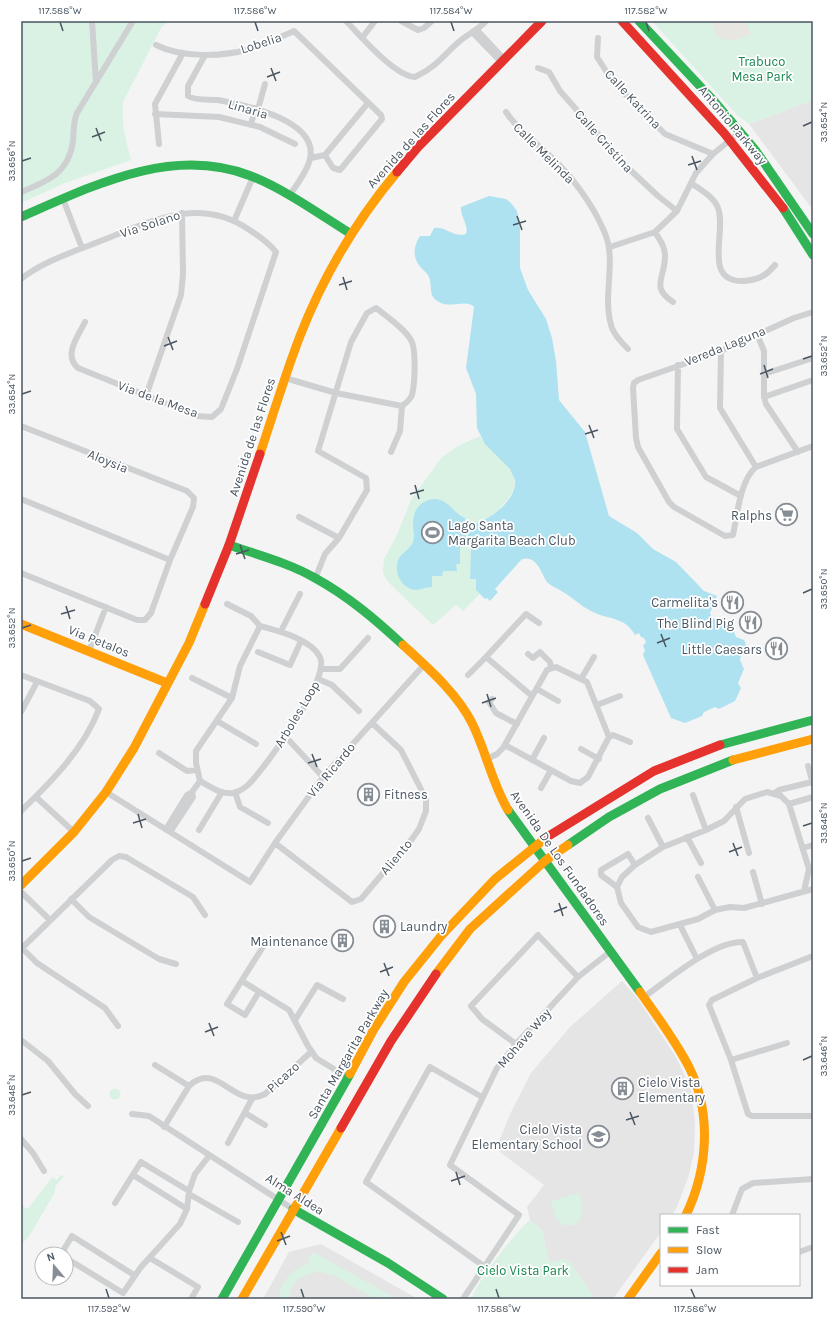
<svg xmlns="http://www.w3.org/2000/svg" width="834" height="1320" viewBox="0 0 834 1320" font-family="Karla,sans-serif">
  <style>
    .education { fill: #e6e5e6 }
    .green { fill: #d9f2e3 }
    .sand { fill: #e7e6e1 }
    .water { fill: #aee2f0 }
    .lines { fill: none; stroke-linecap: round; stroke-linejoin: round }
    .street { stroke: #ced0d2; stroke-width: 6 }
    .fast { stroke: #30b455; stroke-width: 9 }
    .slow { stroke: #ff9f0a; stroke-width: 9 }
    .jam { stroke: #e5322d; stroke-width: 9 }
    .ticks { fill: none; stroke: #4a5661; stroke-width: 1.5 }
    .labels { text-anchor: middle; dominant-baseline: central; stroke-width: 3.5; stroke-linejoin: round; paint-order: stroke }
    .street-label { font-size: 13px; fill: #4a5661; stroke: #fff }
    .park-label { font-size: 13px; fill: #17864f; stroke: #fff }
    .poi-label { font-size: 13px; fill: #4a5661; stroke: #fff; text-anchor: end }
    .neatline { fill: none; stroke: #4a5661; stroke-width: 1.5 }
    .ticks-label { font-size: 10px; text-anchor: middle; fill: #4a5661 }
  </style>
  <rect width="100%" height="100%" fill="#f4f4f4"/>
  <!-- education -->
  <path class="education" d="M813,100V210L749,124Z
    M622,981L638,999L676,1057L691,1090L695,1122L694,1152L689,1175L677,1207L672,1215H661V1232L613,1299H595L549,1262L542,1230L530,1220L527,1207L544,1185L496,1149L510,1114L531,1073L570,1027Z
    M321,1244L418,1299H263L289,1252Z"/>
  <!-- green -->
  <path class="green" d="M21,21H170L162,26L123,102C121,122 126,141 131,160L65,183L21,203Z
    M652,21H813V100L749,124L738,116Z
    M480,436C497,464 534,471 502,506C493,517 482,523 468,526V546H471L470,579H476V590L480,594L463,611L456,605L433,625L393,587L386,579L383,572L384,559L396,537L412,498L442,457L458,446Z
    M109.5 1094a5.5 5.5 0 1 1 11 0a5.5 5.5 0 1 1-11 0Z
    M60,1175L64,1176L55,1187V1192L30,1235L21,1245V1205L28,1209L52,1177L57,1180Z
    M579,1193L583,1207L580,1220L573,1225H564L556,1219L551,1201Z
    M530,1220L542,1230L549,1262L565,1259L571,1263L595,1299H472C475,1283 516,1232 530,1220Z
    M313,1252L397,1299H375L335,1276L317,1271L299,1278L291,1288L288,1299H279C280,1281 293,1268 310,1263L307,1261Z"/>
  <!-- sand -->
  <path class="sand" d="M711,21H746L751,34C738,39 729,45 716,35Z"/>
  <!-- water -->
  <path class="water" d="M489,196L506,199L511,203L517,211L520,227V268L528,290L546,319L552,338L556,361L559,400L585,432L609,516L637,533L653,549L676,562L704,591L717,596L710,613L712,618L718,620L722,618L730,622L736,637L744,640L748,649L746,652L741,655L740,660L744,669L738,683L741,688L735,701L719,709L715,707L704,712L702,716L685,723L671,718L643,655L645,650L643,646L646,642L644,638L641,637L639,633L635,635C625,616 607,620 591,611C579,605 570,595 558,589C554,587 550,585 547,582C541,573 537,555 522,559L495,589L498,592L490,601L487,598L485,599L476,590V579H470L471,547L468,546V525C487,523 517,501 515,480L510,469L485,444L477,428L476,394L466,368L474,307C467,299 451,308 441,303C427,297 433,287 429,277C427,272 422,270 419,265C412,256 414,245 420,236H430L434,228C446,226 453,238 466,234C469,225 460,216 461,207Z
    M436,499C450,501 453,513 465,518L466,546L460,547V564H456L457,571H443L442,576H432V587C426,587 420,590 415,590C400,588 393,570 399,558C403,552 410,549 413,542C415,535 413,530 413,523C413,509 422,499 436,499Z"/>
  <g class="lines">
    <!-- street -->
    <path class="street" d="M92,21L96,82
      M346,21C361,36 394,76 415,77C438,66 443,55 461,40C470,33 479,29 486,21
      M401,21L418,30L424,28L432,21
      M477,30L504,59
      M473,33L501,62
      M362,38L375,21
      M598,38L597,57L613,82L665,134L713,154
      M156,45C182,58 222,57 250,49C265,45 280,37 294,31L381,115L382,119L340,170L333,168L325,155L311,158
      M205,55L188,86V96C197,101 208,99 218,100C245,105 319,120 310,159C307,172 296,186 289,196
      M538,68L549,72L560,91L627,167L658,196L677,211
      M258,109L265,84
      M506,112C517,129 534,141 549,155C571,175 592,203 604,231C618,261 601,296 612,328C615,336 622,343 628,349
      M155,114L219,117L260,127L295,144
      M251,125L255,108
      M159,144L155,104L183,53
      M325,155L368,103
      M691,183C701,190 714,197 718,208C727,231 702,282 743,281C758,280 766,276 775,265
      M21,192C48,181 69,173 73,141C74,131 73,122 77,113L133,21
      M63,199L82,248
      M234,221L253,177
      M655,232C660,240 666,248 665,258C664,279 651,288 673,302
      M610,247L655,232L677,211L696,173L713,154L740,132
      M21,279C42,262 73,252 98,242C148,223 197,195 248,229C259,236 268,242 276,252L237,369L221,409L212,417L197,416L78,368C63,355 78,336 85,322
      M813,312L794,318L721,351L638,380L634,383L633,388L636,438L638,447L669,502L674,507L725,536L733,535C737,516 740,480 756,467L813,446
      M757,334L764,351V397L766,404L798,452
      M721,351L720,408L756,467
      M678,365L677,429L706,477L741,496
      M764,374L813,358
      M285,378L336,393L402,406
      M146,396L181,295L183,274L182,213
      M764,397L813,380
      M21,426L187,491L194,498L193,507L170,560L151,613L145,620H137L21,573
      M391,452L400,431L402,406
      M21,499L170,560
      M299,517L339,538
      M315,579L325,554L339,538L367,490L366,478L318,451L351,342L367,313L376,308C386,316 407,330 412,342C416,353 415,383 412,395C410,400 406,403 402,406
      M227,604L251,616L260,626
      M260,626C278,631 311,639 320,657C331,679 266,766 249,784C246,787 241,790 237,792C224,797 211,787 200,781L196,763V751L232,698L240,666Z
      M281,631L300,594
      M89,651L106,607
      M258,652L290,665L301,641
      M528,654L533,658L540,652L550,662L551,668
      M486,657L526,614L539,623
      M322,669H340L368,638
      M21,675L90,701L99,709C84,749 51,782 21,811
      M468,675L486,657L532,696
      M192,678L232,698
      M318,679L332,685L359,711
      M581,679L594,657
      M537,689L558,701
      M492,699L489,702L496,713L517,724
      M597,705L620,696
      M21,712L37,682
      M217,721L256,744
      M286,737L323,777
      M609,737L613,735L630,742
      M581,749L599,759
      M159,753L187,771L197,770
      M485,760L497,754L503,748L547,670L556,667L587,682L609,737L588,777L580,783L571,781L505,745
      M532,760L544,738
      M808,766L813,784
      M541,788L551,770
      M106,792L250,882L275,843L323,777L423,666
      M235,792L240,807L268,823
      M775,793L779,790L812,782
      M693,795L706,830
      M36,797L74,832
      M789,804L813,797
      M736,807L749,853
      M648,818L663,847
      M166,829L187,795L192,792L200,781
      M199,830L222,792
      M170,832L193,797L192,792
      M687,837L701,863
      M275,843L352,902L361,899L412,839L419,829L426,811V799L401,750L372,723
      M803,848L813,845
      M753,872L762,904
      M698,877L715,910
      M617,887L601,875V870L628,854L635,865
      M804,891L809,869L789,804L781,796L767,792L745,799L724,821L706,830L663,847L635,865L622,877L617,887L621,903L638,927L651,932L698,919L715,910L730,907L744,908L813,889
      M21,892L50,920
      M71,899L89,917L159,959L176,964
      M680,925L697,959
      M22,948L37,963L105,1008L118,1026
      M21,949L112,860L119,856L126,857L193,897L205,915
      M813,956L757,978L712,1000L709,1005L731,1060L748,1114L752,1116H813
      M242,981L289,1010L308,1046L316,1058L347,1077
      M259,992L245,1015L227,1004L266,942
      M644,997C668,980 713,941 743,942L757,978
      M295,1020L317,985L343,999
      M21,1040L48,1061L75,1094L88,1106
      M516,1044L482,1019L471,1006L538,935L578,977
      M731,1060L787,1043
      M155,1065L189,1086
      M482,1097L430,1067L366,1182L485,1267
      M245,1113L265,1125
      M132,1114L149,1116L293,1209
      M164,1127L189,1086C218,1059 234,1111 265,1094L311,1052
      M21,1139L33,1153L44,1171
      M228,1143L252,1099
      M133,1175L187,1209
      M189,1194L238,1222
      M115,1203L141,1162L189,1191
      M732,1215L742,1189L753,1183L813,1179
      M799,1252L813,1247
      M61,1254L72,1236L134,1275
      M66,1258L123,1293L141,1267L180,1224L187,1209L189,1191L195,1174L209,1156
      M150,1258L198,1287L191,1299
      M463,1299L519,1215L450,1165L497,1068L516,1044L578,977L611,951"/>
    <!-- fast -->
    <path class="fast" d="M639,21L713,100L756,151L813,234
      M783,208L813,255
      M21,217C92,186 172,145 251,176C286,190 319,214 351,234
      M229,545C258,555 289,563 315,578C348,596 376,620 403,645
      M720,745L813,720
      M508,810L640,992
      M568,845L609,817L660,789L733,760
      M293,1209L388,1263L443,1299
      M222,1299L350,1074"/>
    <!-- slow -->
    <path class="slow" d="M260,454C273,415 285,375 300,336C323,277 356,221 397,172
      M21,624L167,683
      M403,645C428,668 457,693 472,723C486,751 492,783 508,810
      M733,760L813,739
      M21,885L74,832L106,792L134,748L189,643L205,604
      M436,974L470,929L546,860L568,845
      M640,992C657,1016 675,1040 689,1067C712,1113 708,1169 686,1215
      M350,1074L374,1029L404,982L441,936L495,879L547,837
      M242,1299L341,1128
      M628,1299L661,1253"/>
    <!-- jam -->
    <path class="jam" d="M622,21L724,133L783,208
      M397,172L418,147L542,21
      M205,604L229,545L260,454
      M547,837L654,771L720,745
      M341,1128L391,1041L436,974"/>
  </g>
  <!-- ticks -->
  <path class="ticks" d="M60,22L63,31M255,22L258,31M451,22L454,31M646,22L649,31M271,68L276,81M267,77L280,72M803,126L812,122M96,128L101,141M92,137L105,132M692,156L697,170M22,161L31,158M688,165L701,161M517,216L522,230M513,225L526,221M343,277L347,290M339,285L352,281M168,337L173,350M164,346L177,341M803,359L812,356M764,365L768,378M760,374L773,369M22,394L31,391M589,425L594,438M585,434L598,430M415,485L419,499M410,494L424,490M240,545L245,559M236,554L249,550M803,593L812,589M66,606L70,619M61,614L75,610M22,628L31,625M661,634L666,647M657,643L670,638M487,694L491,707M482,703L496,698M312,754L317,767M308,763L321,759M138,814L142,828M133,823L146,819M803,826L812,823M733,843L738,856M729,852L742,847M22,861L31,858M559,903L563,916M554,912L567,907M384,963L389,976M380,972L393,967M209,1023L214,1036M205,1032L218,1027M803,1060L812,1056M22,1095L31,1092M630,1112L635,1125M626,1120L639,1116M456,1172L460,1185M451,1181L465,1176M281,1232L286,1245M277,1241L290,1236M106,1289L109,1298M301,1289L304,1298M496,1289L499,1298M691,1289L695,1298"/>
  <!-- icons -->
  <defs>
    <symbol id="supermarket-ring" viewBox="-11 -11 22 22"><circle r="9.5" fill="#fff" stroke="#868d94" stroke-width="1.5"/><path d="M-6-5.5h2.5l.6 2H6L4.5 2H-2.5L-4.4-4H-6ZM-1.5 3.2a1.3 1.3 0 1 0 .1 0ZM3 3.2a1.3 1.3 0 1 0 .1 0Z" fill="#868d94"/></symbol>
    <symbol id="stadium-ring" viewBox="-11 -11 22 22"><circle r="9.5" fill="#fff" stroke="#868d94" stroke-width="1.5"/><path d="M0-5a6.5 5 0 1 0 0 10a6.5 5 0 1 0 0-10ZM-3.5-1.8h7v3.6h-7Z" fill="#868d94"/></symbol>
    <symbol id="restaurant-ring" viewBox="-11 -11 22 22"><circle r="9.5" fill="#fff" stroke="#868d94" stroke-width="1.5"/><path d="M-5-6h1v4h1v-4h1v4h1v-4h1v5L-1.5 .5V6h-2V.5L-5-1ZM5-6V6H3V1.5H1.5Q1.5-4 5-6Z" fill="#868d94"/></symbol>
    <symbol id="building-ring" viewBox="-11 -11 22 22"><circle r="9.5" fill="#fff" stroke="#868d94" stroke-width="1.5"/><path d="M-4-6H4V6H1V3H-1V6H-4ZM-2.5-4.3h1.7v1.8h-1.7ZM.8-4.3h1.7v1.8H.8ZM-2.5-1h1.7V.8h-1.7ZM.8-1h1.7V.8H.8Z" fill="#868d94"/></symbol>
    <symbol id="school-ring" viewBox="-11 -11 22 22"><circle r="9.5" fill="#fff" stroke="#868d94" stroke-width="1.5"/><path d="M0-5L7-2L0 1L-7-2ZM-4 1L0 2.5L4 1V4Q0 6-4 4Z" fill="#868d94"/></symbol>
  </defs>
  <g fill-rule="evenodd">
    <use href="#supermarket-ring" x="774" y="502" width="25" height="25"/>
    <use href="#stadium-ring" x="420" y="520" width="25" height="25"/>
    <use href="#restaurant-ring" x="720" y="590" width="25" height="25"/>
    <use href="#restaurant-ring" x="738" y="610" width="25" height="25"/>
    <use href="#restaurant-ring" x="764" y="636" width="25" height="25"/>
    <use href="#building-ring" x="356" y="782" width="25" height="25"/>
    <use href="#building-ring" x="372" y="914" width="25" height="25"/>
    <use href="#building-ring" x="330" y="928" width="25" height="25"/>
    <use href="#building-ring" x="610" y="1076" width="25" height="25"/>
    <use href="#school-ring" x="586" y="1124" width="25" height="25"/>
  </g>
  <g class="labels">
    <!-- street labels -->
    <g class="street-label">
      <text transform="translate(261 43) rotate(-18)">Lobelia</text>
      <text transform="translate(633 99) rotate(47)">Calle Katrina</text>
      <text transform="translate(248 109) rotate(16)">Linaria</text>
      <text transform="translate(733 125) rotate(50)">Antonio Parkway</text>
      <text transform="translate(411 140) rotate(-48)">Avenida de las Flores</text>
      <text transform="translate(604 141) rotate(48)">Calle Cristina</text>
      <text transform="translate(544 153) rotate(45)">Calle Melinda</text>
      <text transform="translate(150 224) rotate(-18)">Via Solano</text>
      <text transform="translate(725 346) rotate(-22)">Vereda Laguna</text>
      <text transform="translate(158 399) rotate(20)">Via de la Mesa</text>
      <text transform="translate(252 437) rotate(-72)">Avenida de las Flores</text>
      <text transform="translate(108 461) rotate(22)">Aloysia</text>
      <text transform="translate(99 641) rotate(22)">Via Petalos</text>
      <text transform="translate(297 714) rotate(-59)">Arboles Loop</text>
      <text transform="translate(331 770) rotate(-50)">Via Ricardo</text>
      <text transform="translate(396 857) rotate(-50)">Aliento</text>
      <text transform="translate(560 858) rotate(55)">Avenida De Los Fundadores</text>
      <text transform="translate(524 1038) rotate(-49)">Mohave Way</text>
      <text transform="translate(348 1054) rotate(-60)">Santa Margarita Parkway</text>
      <text transform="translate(283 1077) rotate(-42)">Picazo</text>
      <text transform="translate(295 1194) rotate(32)">Alma Aldea</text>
    </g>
    <!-- park labels -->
    <g class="park-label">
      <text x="762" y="61">Trabuco<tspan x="762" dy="15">Mesa Park</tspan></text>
      <text x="523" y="1270">Cielo Vista Park</text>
    </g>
    <!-- poi labels -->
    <g class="poi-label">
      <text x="772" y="515">Ralphs</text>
      <text x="448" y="525" text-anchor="start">Lago Santa<tspan x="448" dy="15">Margarita Beach Club</tspan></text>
      <text x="718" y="602">Carmelita's</text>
      <text x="734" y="623">The Blind Pig</text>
      <text x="762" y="649">Little Caesars</text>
      <text x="384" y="794" text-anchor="start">Fitness</text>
      <text x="400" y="926" text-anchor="start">Laundry</text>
      <text x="328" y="941">Maintenance</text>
      <text x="638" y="1082" text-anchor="start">Cielo Vista<tspan x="638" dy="15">Elementary</tspan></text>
      <text x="582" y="1129">Cielo Vista<tspan x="582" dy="15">Elementary School</tspan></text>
    </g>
  </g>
  <!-- border -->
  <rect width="834" height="1320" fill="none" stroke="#ffffff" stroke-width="44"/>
  <!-- legend -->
  <rect x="660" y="1214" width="140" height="72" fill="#ffffff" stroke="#b7bbc0"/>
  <rect x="668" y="1227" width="20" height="6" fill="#30b455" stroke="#b7bbc0"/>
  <text x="696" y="1234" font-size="12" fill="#4a5661">Fast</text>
  <rect x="668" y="1247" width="20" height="6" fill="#ff9f0a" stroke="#b7bbc0"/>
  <text x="696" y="1254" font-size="12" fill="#4a5661">Slow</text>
  <rect x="668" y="1267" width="20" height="6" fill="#e5322d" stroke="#b7bbc0"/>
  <text x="696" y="1274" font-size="12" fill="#4a5661">Jam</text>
  <!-- north arrow -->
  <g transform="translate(54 1266) rotate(341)"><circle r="19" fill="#ffffff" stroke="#b7bbc0"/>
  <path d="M0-3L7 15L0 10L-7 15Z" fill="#868d94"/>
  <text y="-6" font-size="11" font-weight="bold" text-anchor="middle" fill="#4a5661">N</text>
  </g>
  <rect x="22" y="22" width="790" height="1276" class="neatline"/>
  <g class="ticks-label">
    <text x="60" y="14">117.588°W</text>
    <text x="255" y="14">117.586°W</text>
    <text x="451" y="14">117.584°W</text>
    <text x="646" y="14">117.582°W</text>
    <text transform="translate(823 122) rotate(-90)" y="4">33.654°N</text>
    <text transform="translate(11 161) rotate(-90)" y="4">33.656°N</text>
    <text transform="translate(823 356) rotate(-90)" y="4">33.652°N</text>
    <text transform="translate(11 394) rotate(-90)" y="4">33.654°N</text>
    <text transform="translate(823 589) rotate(-90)" y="4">33.650°N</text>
    <text transform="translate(11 628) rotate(-90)" y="4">33.652°N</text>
    <text transform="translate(823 823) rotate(-90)" y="4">33.648°N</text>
    <text transform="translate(11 861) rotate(-90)" y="4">33.650°N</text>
    <text transform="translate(823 1056) rotate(-90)" y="4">33.646°N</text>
    <text transform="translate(11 1095) rotate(-90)" y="4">33.648°N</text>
    <text x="109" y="1312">117.592°W</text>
    <text x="304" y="1312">117.590°W</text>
    <text x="499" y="1312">117.588°W</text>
    <text x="695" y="1312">117.586°W</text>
  </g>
</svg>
